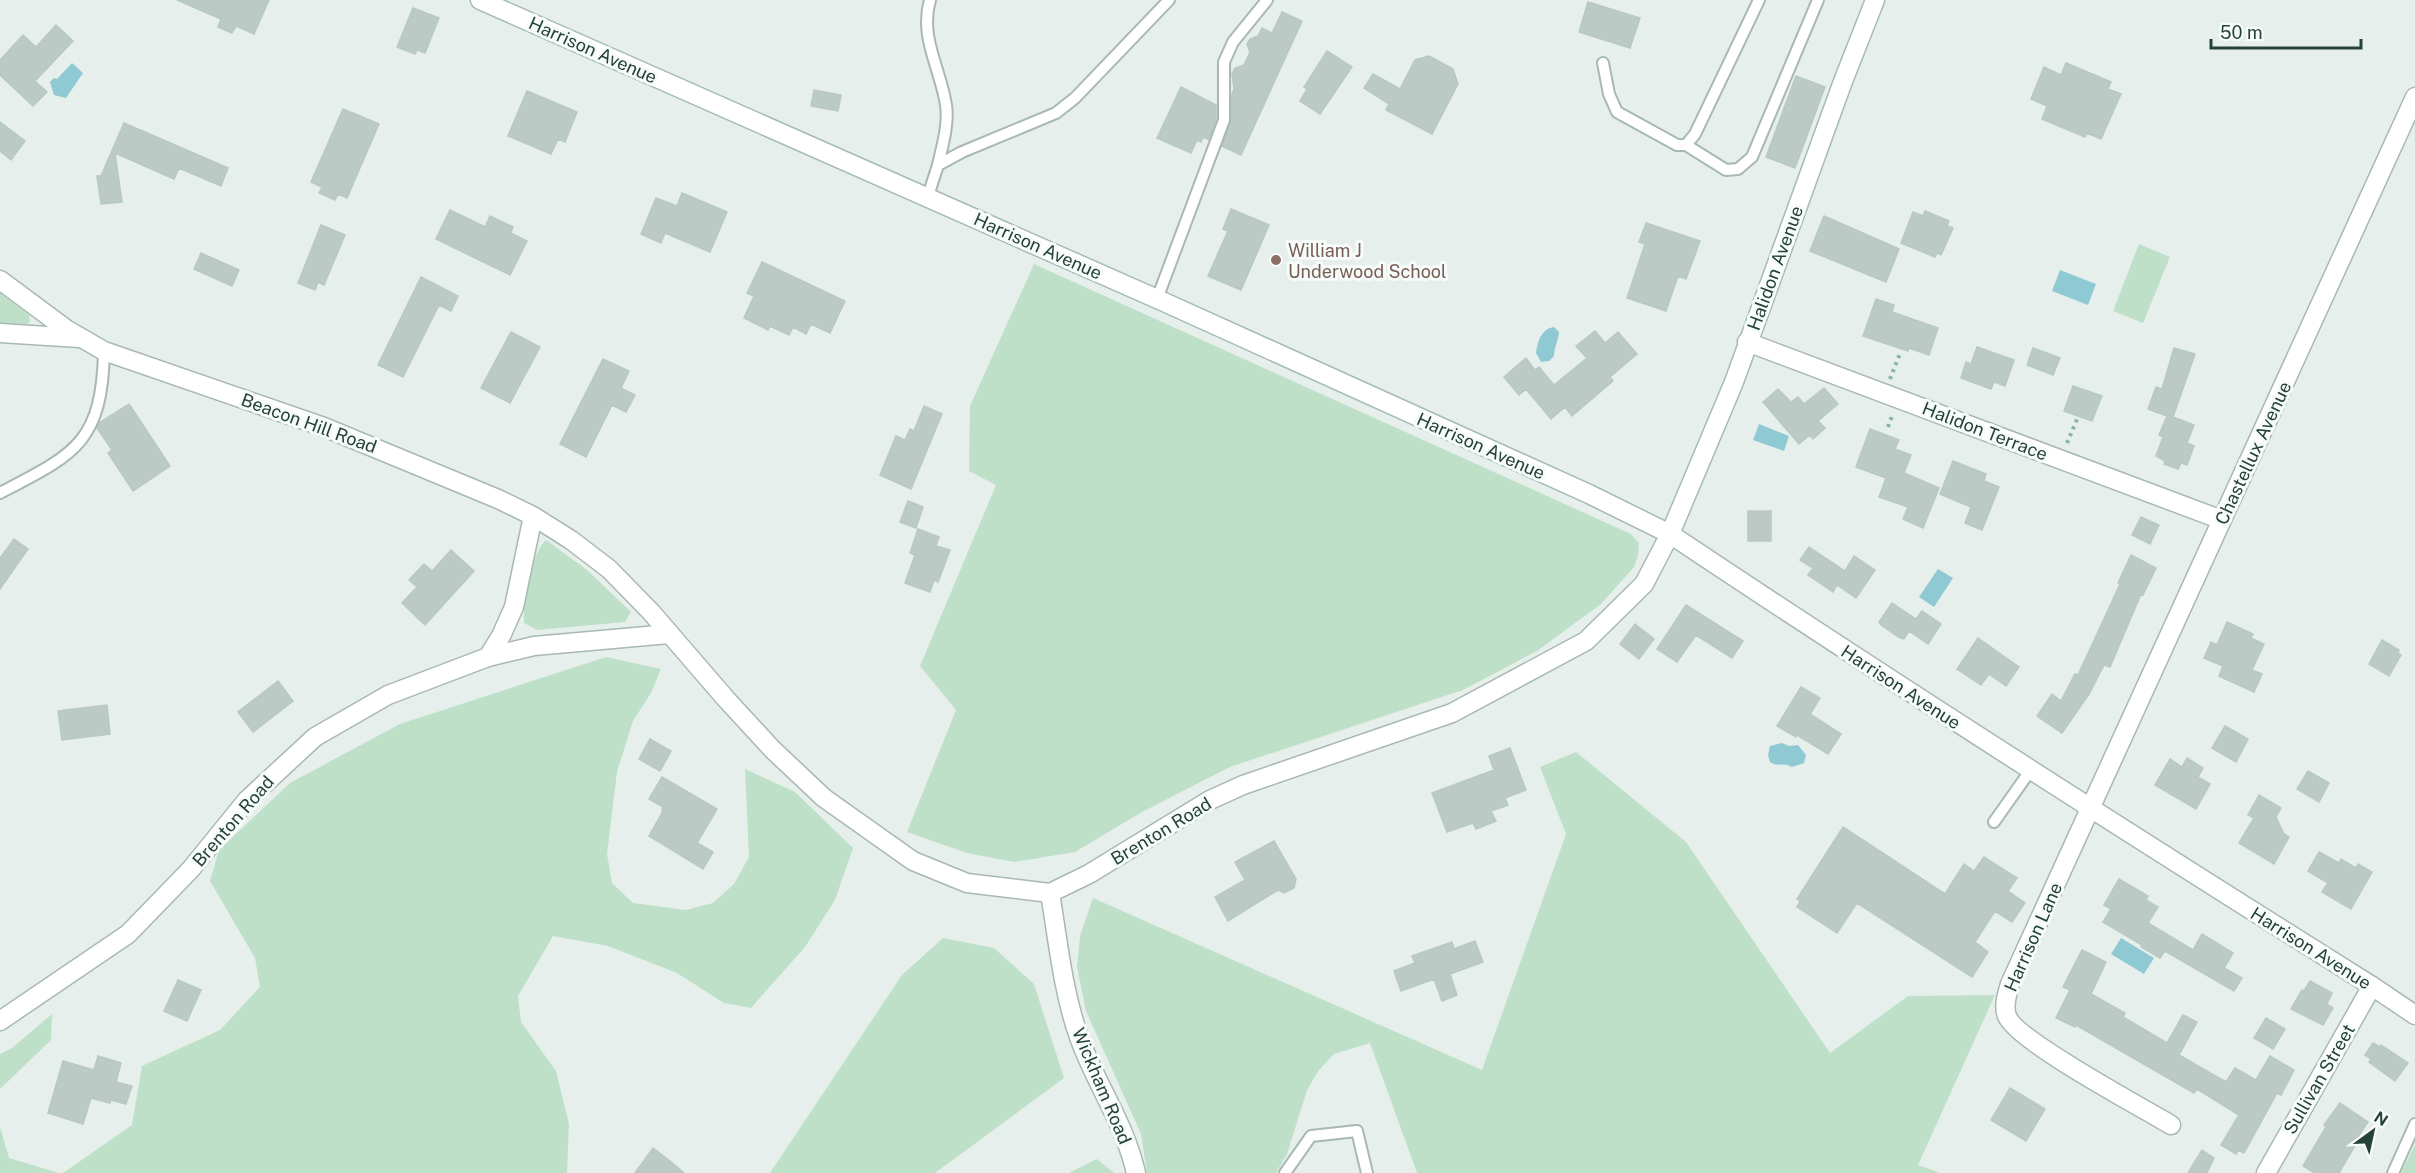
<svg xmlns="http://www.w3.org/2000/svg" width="2415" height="1173" viewBox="0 0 2415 1173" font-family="'Public Sans',sans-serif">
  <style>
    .green { fill: #bfe0c8 }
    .water { fill: #8ec9d4 }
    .building { fill: #bbcac4; stroke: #b8c9c2; stroke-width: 1.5 }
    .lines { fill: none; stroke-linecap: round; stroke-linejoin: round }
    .service-casing { stroke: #a8b8b2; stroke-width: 14 }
    .minor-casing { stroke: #a8b8b2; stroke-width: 21 }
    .tertiary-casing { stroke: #a8b8b2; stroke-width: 21 }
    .secondary-casing { stroke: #a4bbb3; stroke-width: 21 }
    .path { stroke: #86b3a5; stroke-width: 4; stroke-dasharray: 3 4.5; stroke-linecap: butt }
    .service { stroke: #fff; stroke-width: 10 }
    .minor { stroke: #fff; stroke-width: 18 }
    .tertiary { stroke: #fff; stroke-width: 18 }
    .secondary { stroke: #fff; stroke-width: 18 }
    .education-dot { fill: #8d6e63; stroke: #f7fbf9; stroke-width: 2 }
    .labels { text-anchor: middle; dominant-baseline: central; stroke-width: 6; stroke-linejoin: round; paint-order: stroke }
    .street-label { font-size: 18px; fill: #24423a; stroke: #f7fbf9 }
    .education-label { font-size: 18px; fill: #785e54; stroke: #f7fbf9; text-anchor: start }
  </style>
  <rect width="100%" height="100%" fill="#e6efeb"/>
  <!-- green -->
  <path class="green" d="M2139,244L2170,257L2143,323L2113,311Z
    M1034,264L1631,534L1639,543L1638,556L1634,567L1601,604L1537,651L1463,690L1230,767L1142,812L1075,852L1014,862L967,853L907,832L956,710L920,666L996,485L969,471L970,406Z
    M0,293L29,315L30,322L27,324L0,323Z
    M546,540L587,570L631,612L625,622L537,630L524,623C523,601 530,555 546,540Z
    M606,657L661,669L651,693L633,721L617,772L607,854L612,883L633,903L686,910L713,903L734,884L749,857L745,769L795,792L853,848L835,900L805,947L751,1008L724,1003L677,973L608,946L553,936L518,996L521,1022L556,1071L569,1124L567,1173H63L132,1125L142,1066L220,1030L260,987L255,958L210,881L219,850L290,783L400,724Z
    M1576,752L1686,842L1830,1053L1908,996L1995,995L1918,1165L1940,1173H1417L1370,1043L1334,1054L1319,1070L1307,1090L1287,1154L1276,1173H1147L1141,1134L1086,1011L1077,967L1080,936L1093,898L1482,1070L1566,834L1540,767Z
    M943,938L994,948L1034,984L1064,1078L935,1173H770L902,975Z
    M52,1014L51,1040L0,1089V1054L12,1048Z
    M0,1127L9,1158L59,1173H0Z
    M2415,1145V1173H2401Z
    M1097,1159L1114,1173H1069Z"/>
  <!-- water -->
  <path class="water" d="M72,63L83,73L66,98L54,95L50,82L54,78L57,79Z
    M2060,270L2096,284L2088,305L2052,291Z
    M1554,327L1559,332C1559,339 1554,347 1554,356L1549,361L1541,362L1536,353C1538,341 1541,329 1554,327Z
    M1759,424L1789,436L1784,451L1753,440Z
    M1938,569L1953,578L1934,607L1919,597Z
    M1782,743L1789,746L1798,745L1806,755L1804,763L1792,767C1784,762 1777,767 1770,762L1768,755L1770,746Z
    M2121,938L2154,958L2144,974L2111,954Z"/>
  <!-- building -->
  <path class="building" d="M177,0H269L254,34L236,26L232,33L218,27L221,19Z
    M1588,2L1640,18L1630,48L1579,32Z
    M413,8L439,18L425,53L417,50L415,54L397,47Z
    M1282,12L1302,21L1241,155L1222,146L1231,120L1232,94L1234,89L1232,74L1235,68L1244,65L1250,52L1247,44L1250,39L1258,36L1262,28L1272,33Z
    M56,25L73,41L35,81L47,92L33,106L0,75V60L23,35L36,47Z
    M1327,51L1352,67L1320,114L1300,101L1307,89L1304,87Z
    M1429,56L1453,69L1458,84L1432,134L1386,110L1389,104L1364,88L1373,74L1400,89L1415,60Z
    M2066,63L2111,82L2108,89L2121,94L2101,139L2087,133L2085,137L2042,119L2047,106L2031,99L2044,67L2061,75Z
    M1796,76L1825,87L1795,168L1766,157Z
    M1181,87L1216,105V119L1209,140L1203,137L1201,142L1197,140L1191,153L1157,138Z
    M814,90L841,95L838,111L811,106Z
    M527,91L577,112L565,142L558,139L551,154L508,136Z
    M343,109L379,124L347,198L338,194L335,200L319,193L322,187L311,182Z
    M0,122L25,141L11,160L0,151Z
    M124,123L228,168L221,186L179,168L174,179L115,153L122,202L101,204L97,176H101Z
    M682,193L727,212L710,252L665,233L661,243L641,234L656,198L677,206Z
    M1231,209L1269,225L1241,290L1208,276L1228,231L1223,229Z
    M450,210L485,227L490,216L513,227L511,233L527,241L510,275L436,239Z
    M1925,211L1949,221L1947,226L1953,228L1941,255L1937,253L1935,257L1901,243L1913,212L1923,216Z
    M1824,216L1899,249L1886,282L1810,251Z
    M1646,223L1700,241L1686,279L1678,276L1666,311L1627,298L1645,244L1639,242Z
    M321,225L345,235L324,285L318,282L315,290L298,283Z
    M201,253L239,270L232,286L194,269Z
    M762,262L845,301L830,333L811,324L806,334L793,327L789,335L770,326L768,330L744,318L754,296L747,293Z
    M421,277L458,296L451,311L439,305L403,377L378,365Z
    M1876,299L1894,305L1892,312L1938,328L1929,355L1909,348L1908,351L1863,336Z
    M1595,331L1605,343L1618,332L1637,354L1610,377L1613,381L1572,416L1565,407L1551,419L1526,389L1519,395L1504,377L1526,358L1535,370L1539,367L1554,385L1587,358L1576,346Z
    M511,332L540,347L510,403L481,388Z
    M1977,347L2014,360L2005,386L1994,382L1991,389L1961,378L1966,362L1971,364Z
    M2033,348L2060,358L2053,375L2027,365Z
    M2174,348L2195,354L2173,417L2194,425L2187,443L2194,446L2187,465L2181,463L2178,469L2164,464L2165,461L2156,456L2163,437L2159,435L2167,416L2148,409L2156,387L2162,389Z
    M603,359L629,371L621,388L635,395L626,412L612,405L586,457L560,444Z
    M2073,386L2102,396L2092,421L2064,411Z
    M1824,388L1838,404L1818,421L1825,428L1813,439L1810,435L1799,444L1763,402L1778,389L1791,402L1798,397L1804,404Z
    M129,404L170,466L133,491L108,453L112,450L97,428L99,423Z
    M924,406L942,414L911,489L880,475L896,436L905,440L910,429L914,431Z
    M1870,429L1899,440L1895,449L1911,455L1904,473L1939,488L1923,528L1903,519L1908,507L1879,497L1886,478L1856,467Z
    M1953,461L1986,474L1984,481L1999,487L1982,530L1965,523L1971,507L1940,494Z
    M908,501L923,507L916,528L900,522Z
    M1748,511H1771V541H1748Z
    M2141,517L2159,525L2150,544L2132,535Z
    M918,529L939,537L936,546L950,550L938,582L934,580L930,592L905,583L915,555L910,553Z
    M14,539L28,549L0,589V558Z
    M1809,547L1845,571L1854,556L1875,570L1856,598L1837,585L1833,592L1808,575L1813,568L1800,560Z
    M451,550L474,571L425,625L402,603L417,587L409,580L424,564L432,571Z
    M2131,555L2156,568L2143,595L2141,594L2110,667L2104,665L2089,694L2062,733L2037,716L2052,694L2061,701L2075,674L2078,675L2120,584L2118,583Z
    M1892,603L1916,619L1922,611L1941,624L1928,644L1909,631L1904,639L1900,638L1881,625L1879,622Z
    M1686,605L1743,641L1732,658L1696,635L1677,662L1657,649Z
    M2227,622L2253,634L2251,638L2264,644L2252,670L2262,674L2254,692L2219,676L2223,666L2204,658L2211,642L2217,645Z
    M1635,624L1654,639L1639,659L1620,644Z
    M1978,638L2019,667L2006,686L1989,674L1981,685L1957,669Z
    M2382,640L2399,650L2398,653L2401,655L2389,676L2369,664Z
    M278,681L293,701L253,732L238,712Z
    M1801,687L1820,698L1810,714L1841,734L1828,754L1797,735L1796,737L1777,726Z
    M107,705L110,734L62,740L58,711Z
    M2225,726L2248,739L2236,762L2212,748Z
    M650,739L671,751L660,771L639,759Z
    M1510,748L1526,790L1505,798L1508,805L1491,811L1496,821L1476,829L1473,823L1447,832L1432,793L1494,770L1489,756Z
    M2187,758L2203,768L2198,777L2210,784L2196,809L2155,785L2170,759L2182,767Z
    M2308,771L2329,783L2319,802L2297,789Z
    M662,777L717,809L697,843L713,852L703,869L649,836L663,811L662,810L663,807L649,799Z
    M2259,795L2281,808L2276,817L2284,834L2289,837L2274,864L2239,843L2254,818L2248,815Z
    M1843,827L1945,894L1964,864L1974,871L1984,857L2017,878L2008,891L2025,903L2012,922L1995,911L1975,942L1988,952L1972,977L1857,903L1837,933L1797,907L1800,901L1797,899Z
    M1274,841L1296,879L1294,888L1284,893L1278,890L1228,921L1215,897L1245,880L1235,862Z
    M2319,852L2339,863L2341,859L2356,868L2358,864L2372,872L2351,909L2322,892L2328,883L2308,871Z
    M2119,879L2148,896L2146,900L2158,907L2148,923L2193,950L2202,934L2233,953L2224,968L2242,978L2234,991L2165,951L2160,958L2141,947L2142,945L2103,922L2111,909L2104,905Z
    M1475,941L1483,962L1450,974L1457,995L1442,1001L1434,979L1401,991L1394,971L1415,963L1412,956L1452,942L1454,949Z
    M2082,950L2106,962L2091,994L2125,1013L2123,1017L2167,1043L2183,1015L2197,1022L2179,1055L2226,1082L2235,1068L2256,1080L2270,1056L2294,1070L2281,1095L2277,1093L2244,1153L2238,1150L2236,1154L2221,1145L2239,1115L2197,1089L2194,1093L2076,1025L2075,1027L2056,1018L2070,990L2063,987Z
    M178,980L201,990L187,1021L164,1011Z
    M2310,981L2332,993L2327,1004L2333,1008L2323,1025L2291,1009L2302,990L2304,991Z
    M2266,1018L2285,1029L2273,1049L2254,1038Z
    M2373,1043L2380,1047L2381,1045L2408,1063L2395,1081L2369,1062L2371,1059L2365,1055Z
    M98,1056L121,1063L116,1082L132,1086L126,1104L111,1100L110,1103L91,1098L83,1124L48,1113L63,1061L94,1070Z
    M2010,1088L2045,1109L2026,1141L1991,1120Z
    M2340,1103L2368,1122L2355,1141L2357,1142L2339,1173H2315L2303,1166L2326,1127L2324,1125Z
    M653,1148L670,1161L684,1173H635Z
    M2202,1150L2214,1158L2207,1173H2188Z"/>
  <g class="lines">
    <defs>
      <path id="service" d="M930,0C919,37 941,70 946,105C949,124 942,147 938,165L962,152L1056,113L1075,98L1169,0
        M1603,63L1609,94L1617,112L1677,145H1686L1695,134L1759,0
        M1686,145L1726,170L1738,169L1752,157L1818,0
        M928,196L938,165
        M1157,299L1224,120V62L1233,42L1267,0
        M0,493C75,454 102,443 104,351
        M1994,822L2030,771
        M1285,1173L1311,1136L1357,1131L1367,1173
        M2393,1173L2415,1124"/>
      <path id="minor" d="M1747,342L2222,520
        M488,657L534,646L669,634
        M2171,1125C2143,1108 2015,1040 2007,1016C2003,1006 2007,994 2010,984L2415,97
        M2266,1173L2372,986"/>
      <path id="tertiary" d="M0,280L66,329L104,351L324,427L498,499L533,516L571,540L609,569L651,612L726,699L772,749L824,798L913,861L967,883L1050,893L1089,874L1210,800L1243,785L1452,713L1586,641L1644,584L1670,534C1902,689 2136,838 2372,986L2415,1015
        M0,333L79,338
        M1050,893C1058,941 1063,992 1079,1037C1096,1085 1124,1121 1136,1173
        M0,1021L128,934L191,869L247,800L315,737L388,695L488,657L501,636L514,607L533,516"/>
      <path id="secondary" d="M480,0L1164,302L1589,494L1670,534L1734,382L1842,84L1875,0"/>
    </defs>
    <!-- service casing -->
    <use href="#service" class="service-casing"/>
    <!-- minor casing -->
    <use href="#minor" class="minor-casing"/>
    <!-- tertiary casing -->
    <use href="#tertiary" class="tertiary-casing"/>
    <!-- secondary casing -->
    <use href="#secondary" class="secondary-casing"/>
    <!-- path -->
    <path class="path" d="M1890,379L1901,351
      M1888,427L1892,416
      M2067,443L2078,417"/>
    <!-- service -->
    <use href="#service" class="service"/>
    <!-- minor -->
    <use href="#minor" class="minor"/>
    <!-- tertiary -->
    <use href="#tertiary" class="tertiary"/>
    <!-- secondary -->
    <use href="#secondary" class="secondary"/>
  </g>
  <!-- markers -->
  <circle class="education-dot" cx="1276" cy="260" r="6"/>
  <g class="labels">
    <!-- street labels -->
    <g class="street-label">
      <text transform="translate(593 50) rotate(24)">Harrison Avenue</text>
      <text transform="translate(1038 246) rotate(24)">Harrison Avenue</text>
      <text transform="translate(1775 268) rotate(-70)">Halidon Avenue</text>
      <text transform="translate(309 423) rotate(20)">Beacon Hill Road</text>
      <text transform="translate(1985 431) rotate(21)">Halidon Terrace</text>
      <text transform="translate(1481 446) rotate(24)">Harrison Avenue</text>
      <text transform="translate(2253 453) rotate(-65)">Chastellux Avenue</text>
      <text transform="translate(1901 687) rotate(33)">Harrison Avenue</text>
      <text transform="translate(233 821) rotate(-49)">Brenton Road</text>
      <text transform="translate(1161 831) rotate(-31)">Brenton Road</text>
      <text transform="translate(2033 937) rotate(-66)">Harrison Lane</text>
      <text transform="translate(2311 948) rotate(32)">Harrison Avenue</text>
      <text transform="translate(2319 1079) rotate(-60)">Sullivan Street</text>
      <text transform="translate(1102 1086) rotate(67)">Wickham Road</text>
    </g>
    <!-- education labels -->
    <g class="education-label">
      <text x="1288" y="250">William J<tspan x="1288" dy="21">Underwood School</tspan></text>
    </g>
  </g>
  <!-- north arrow -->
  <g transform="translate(2373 1131) rotate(33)" stroke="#f7fbf9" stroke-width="4.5" paint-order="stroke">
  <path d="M0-4.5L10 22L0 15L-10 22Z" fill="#24423a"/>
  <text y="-9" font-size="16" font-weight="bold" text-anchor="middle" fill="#24423a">N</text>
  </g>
  <!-- scale -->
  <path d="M2211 39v9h150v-9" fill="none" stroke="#24423a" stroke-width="3"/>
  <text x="2220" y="39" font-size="18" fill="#24423a" stroke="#f7fbf9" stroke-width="4.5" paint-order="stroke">50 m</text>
</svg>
